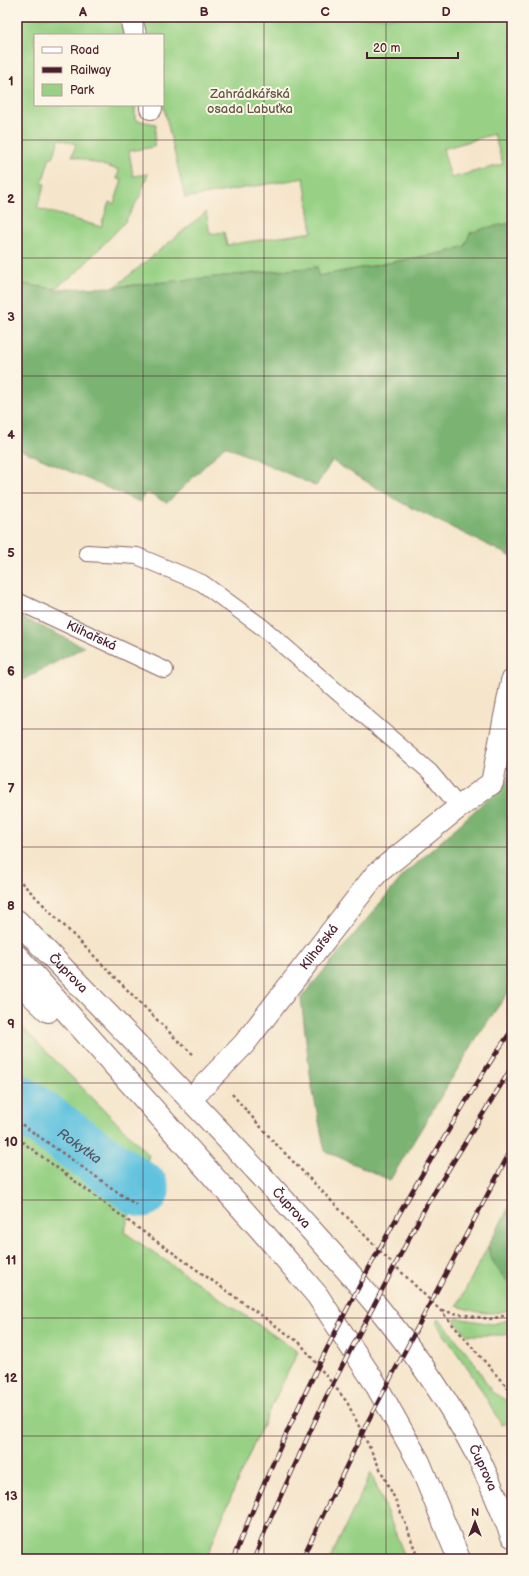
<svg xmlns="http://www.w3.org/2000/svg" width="529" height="1576" viewBox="0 0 529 1576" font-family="'Balsamiq Sans',sans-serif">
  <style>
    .green { fill: #98d185; stroke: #717858; fill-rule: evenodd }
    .forest { fill: #7ab372; stroke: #62694e }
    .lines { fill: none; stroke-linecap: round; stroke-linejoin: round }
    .river { stroke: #61c2df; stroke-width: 55 }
    .service-casing { stroke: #866463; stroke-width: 18 }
    .minor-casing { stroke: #866463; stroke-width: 24 }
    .primary-casing { stroke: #866463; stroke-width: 24 }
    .path { stroke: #866463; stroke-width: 2.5; stroke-dasharray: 3 3; stroke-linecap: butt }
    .service { stroke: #fff; stroke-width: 16 }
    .minor { stroke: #fff; stroke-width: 22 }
    .primary { stroke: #fff; stroke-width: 22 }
    .rail-casing { stroke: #4a1f2b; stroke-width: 4.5 }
    .rail { stroke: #fcf5e5; stroke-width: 3; stroke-dasharray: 9; stroke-linecap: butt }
    .grid { fill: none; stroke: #4a1f2b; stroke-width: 1; stroke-opacity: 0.55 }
    .labels { text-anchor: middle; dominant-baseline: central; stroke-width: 4; stroke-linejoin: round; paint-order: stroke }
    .park-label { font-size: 13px; fill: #615446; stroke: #fcf5e5 }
    .street-label { font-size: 13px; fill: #4a1f2b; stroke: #fcf5e5 }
    .water-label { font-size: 14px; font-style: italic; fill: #52586a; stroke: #fcf5e5 }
    .neatline { fill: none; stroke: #4a1f2b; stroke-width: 1.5 }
    .grid-label { font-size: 13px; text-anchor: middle; font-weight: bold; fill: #4a1f2b }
  </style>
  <rect width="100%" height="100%" fill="#fcf5e5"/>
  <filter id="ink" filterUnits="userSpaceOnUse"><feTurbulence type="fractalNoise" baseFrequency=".025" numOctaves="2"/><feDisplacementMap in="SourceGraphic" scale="8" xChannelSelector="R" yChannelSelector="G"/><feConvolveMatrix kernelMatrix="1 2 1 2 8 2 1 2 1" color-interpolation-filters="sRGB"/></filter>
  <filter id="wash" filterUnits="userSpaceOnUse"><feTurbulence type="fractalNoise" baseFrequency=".012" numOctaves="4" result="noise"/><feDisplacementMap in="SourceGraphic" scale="16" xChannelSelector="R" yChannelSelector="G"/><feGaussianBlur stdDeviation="0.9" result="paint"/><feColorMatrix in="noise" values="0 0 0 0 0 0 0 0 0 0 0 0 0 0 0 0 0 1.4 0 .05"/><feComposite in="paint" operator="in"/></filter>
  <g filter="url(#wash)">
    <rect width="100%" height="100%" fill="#f5e5cb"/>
    <!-- green -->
    <path class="green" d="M17,17H120L124,35H35V105H135V120L156,124L154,147L129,151L133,176L148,174L140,196L125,222L76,273L54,289L17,283ZM59,139L76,144L72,156L119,170L117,179L122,180L114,204L109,202L101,227L37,208L45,184L42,183L50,157L53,158Z
      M142,17H512V223L485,228L465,246L447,252L318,276L317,267L115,287L206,212L210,234L224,232L227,245L312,232L304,178L185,198L163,104V35H146ZM494,134L503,164L451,178L443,149Z
      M17,1022L149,1155L124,1232L298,1352C264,1419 233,1489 206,1559H17Z
      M488,1246C490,1259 501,1277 512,1285V1309C488,1316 480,1313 457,1306Z
      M439,1318L472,1359L492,1392L512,1404V1435L506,1423L502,1425L476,1381L437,1324Z
      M457,1318L492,1324L512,1319V1333L505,1335H467L454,1320Z
      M371,1473L406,1559H330Z"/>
    <!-- forest -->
    <path class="forest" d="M512,223V557L402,503L332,461L316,486L225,446L167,503L146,492L140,502L21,450L17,459V283L54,289L115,287L317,267L318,276L447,252L465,246L470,233L485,228Z
      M17,615L84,647L17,683Z
      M512,757V987L479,1034L390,1180L325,1151L311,1082L301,998L402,877L507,781Z
      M512,1202V1285C505,1280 489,1259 489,1250C488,1248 489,1246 489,1244Z"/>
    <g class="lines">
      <!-- river -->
      <path class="river" id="s1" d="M17,1101L142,1190"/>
    </g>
  </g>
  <g filter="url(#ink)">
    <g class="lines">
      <defs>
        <g id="service">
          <path d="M87,553L137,556L202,583L262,627L430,772L459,807"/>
          <path id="s2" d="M17,601L165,670"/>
        </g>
        <g id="minor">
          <path d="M131,17L135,35"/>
          <path d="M151,105V108"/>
          <path id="s3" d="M191,1099L244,1044L376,874L459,807L492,783L512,681"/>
        </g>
        <g id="primary">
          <path id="s4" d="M17,921C97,1003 177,1084 255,1169C337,1257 421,1347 477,1455C490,1481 501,1509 512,1536"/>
          <path d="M17,956L260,1229L317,1295L375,1383L419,1462L459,1559"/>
          <path d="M17,981L48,1011"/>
        </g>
      </defs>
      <!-- service casing -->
      <use href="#service" class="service-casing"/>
      <!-- minor casing -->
      <use href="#minor" class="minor-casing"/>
      <!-- primary casing -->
      <use href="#primary" class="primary-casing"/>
      <!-- path -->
      <path class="path" d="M17,878L174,1037L195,1056
        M232,1094L274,1142L385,1256L441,1311L512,1393
        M17,1121L136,1205
        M17,1138L131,1223L300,1343L347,1402L394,1497L407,1527L418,1559
        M442,1311L490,1319L512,1314"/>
      <!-- service -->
      <use href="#service" class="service"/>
      <!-- minor -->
      <use href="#minor" class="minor"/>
      <!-- primary -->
      <use href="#primary" class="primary"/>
      <defs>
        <path id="rail" d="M233,1559C288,1419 356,1284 433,1156C459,1114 483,1070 512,1030
          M254,1559L267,1526L326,1397L427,1204L512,1067
          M302,1559L367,1423L512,1148"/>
      </defs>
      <!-- rail casing -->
      <use href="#rail" class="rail-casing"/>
      <!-- rail -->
      <use href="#rail" class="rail"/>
    </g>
  </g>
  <!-- grid -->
  <path class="grid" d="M143,17V35M264,17V1559M386,17V1559M143,105V1559M17,140H512M17,258H512M17,376H512M17,493H512M17,611H512M17,729H512M17,847H512M17,965H512M17,1083H512M17,1200H512M17,1318H512M17,1436H512"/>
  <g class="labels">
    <!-- park labels -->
    <g class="park-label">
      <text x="250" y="94">Zahrádkářská<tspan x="250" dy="15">osada Labuťka</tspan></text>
    </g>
    <!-- street labels -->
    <g class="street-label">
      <text stroke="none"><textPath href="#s2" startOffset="82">Klihařská</textPath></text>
      <text stroke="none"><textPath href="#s3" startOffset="199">Klihařská</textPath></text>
      <text stroke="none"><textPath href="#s4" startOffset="73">Čuprova</textPath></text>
      <text stroke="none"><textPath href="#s4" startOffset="397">Čuprova</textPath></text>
      <text stroke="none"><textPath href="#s4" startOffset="721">Čuprova</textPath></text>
    </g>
    <!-- water labels -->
    <g class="water-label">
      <text stroke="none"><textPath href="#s1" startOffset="77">Rokytka</textPath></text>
    </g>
  </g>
  <!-- margin -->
  <rect width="529" height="1576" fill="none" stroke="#fcf5e5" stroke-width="44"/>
  <!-- legend -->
  <rect x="34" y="34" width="130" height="72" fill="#fcf5e5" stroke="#b59f9b"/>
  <rect x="42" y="47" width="20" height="6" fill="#ffffff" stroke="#b59f9b"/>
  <text x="70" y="54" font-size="12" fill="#4a1f2b">Road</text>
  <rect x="42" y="67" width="20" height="6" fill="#4a1f2b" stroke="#b59f9b"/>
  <text x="70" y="74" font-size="12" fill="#4a1f2b">Railway</text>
  <rect x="42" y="84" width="20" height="12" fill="#98d185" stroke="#b59f9b"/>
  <text x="70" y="94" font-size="12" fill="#4a1f2b">Park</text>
  <!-- north arrow -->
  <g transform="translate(475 1522)" stroke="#fcf5e5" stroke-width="3" paint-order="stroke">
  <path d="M0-3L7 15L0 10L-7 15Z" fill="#4a1f2b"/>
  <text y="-6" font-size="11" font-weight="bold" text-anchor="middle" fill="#4a1f2b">N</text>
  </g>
  <!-- scale -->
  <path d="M367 52v6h91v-6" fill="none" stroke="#4a1f2b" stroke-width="2"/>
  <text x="373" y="52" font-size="12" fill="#4a1f2b" stroke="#fcf5e5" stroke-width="3" paint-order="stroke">20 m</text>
  <rect x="22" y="22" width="485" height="1532" class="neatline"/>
  <g class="grid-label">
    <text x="83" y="16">A</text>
    <text x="204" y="16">B</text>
    <text x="325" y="16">C</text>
    <text x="446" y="16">D</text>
    <text x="11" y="85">1</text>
    <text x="11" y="203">2</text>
    <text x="11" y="321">3</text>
    <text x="11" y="439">4</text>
    <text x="11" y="557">5</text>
    <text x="11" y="675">6</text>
    <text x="11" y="793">7</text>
    <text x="11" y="910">8</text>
    <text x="11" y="1028">9</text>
    <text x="11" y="1146">10</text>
    <text x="11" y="1264">11</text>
    <text x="11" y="1382">12</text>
    <text x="11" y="1500">13</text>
  </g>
</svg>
